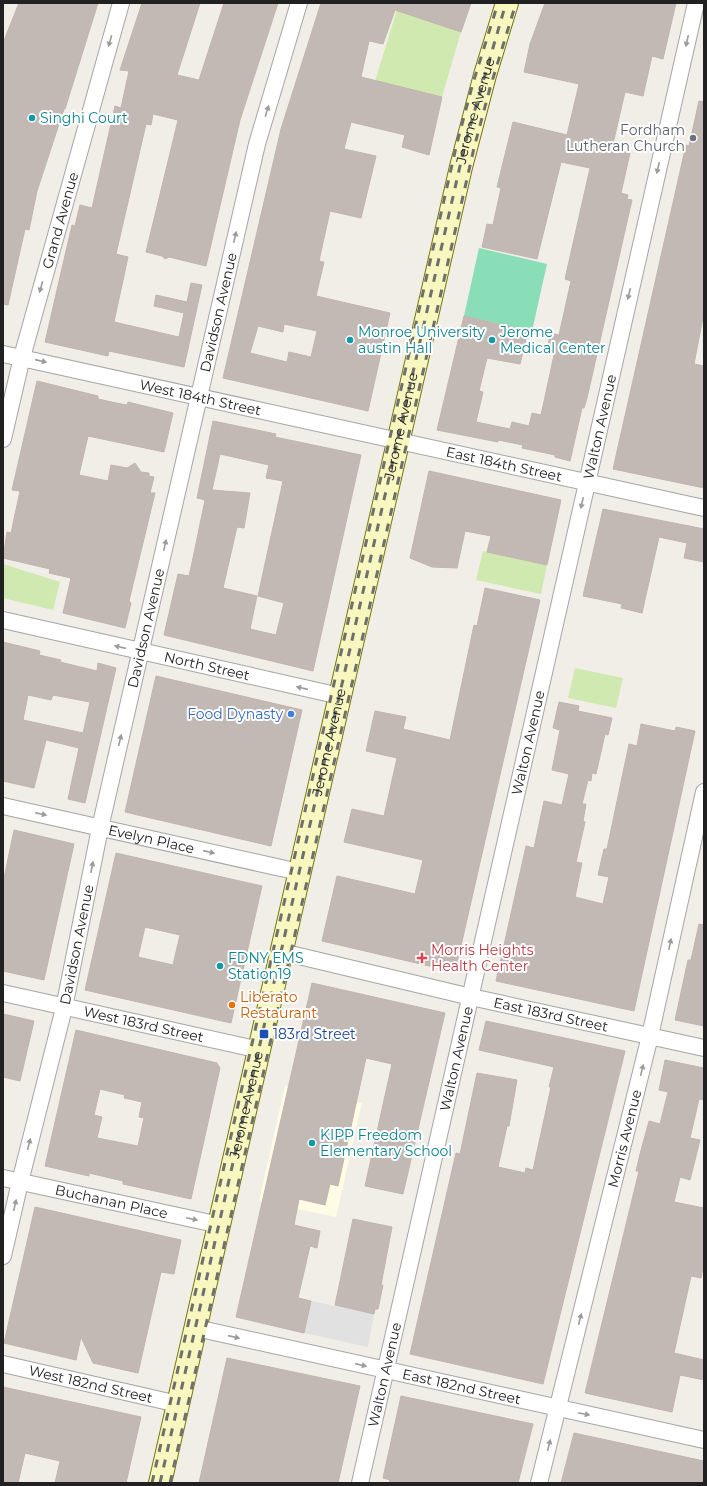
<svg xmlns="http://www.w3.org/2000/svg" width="707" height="1486" viewBox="0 0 707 1486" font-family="Montserrat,sans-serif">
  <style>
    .education { fill: #fefce4 }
    .grass { fill: #d0e9b0 }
    .pitch { fill: #89ddb7 }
    .parking { fill: #e1e1e1 }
    .building { fill: #c2b9b4; stroke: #c3b4ab; fill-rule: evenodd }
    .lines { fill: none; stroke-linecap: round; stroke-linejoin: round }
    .street-casing { stroke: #a5a5a5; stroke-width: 18 }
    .secondary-casing { stroke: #747808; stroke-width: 24 }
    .street { stroke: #fff; stroke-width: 16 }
    .secondary { stroke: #f8f7bf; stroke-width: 22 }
    .rail { stroke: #6f6f6f; stroke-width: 3; stroke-dasharray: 8 8; stroke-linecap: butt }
    .oneway { fill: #9b9b9b }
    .culture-dot { fill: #0f9aa8; stroke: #fff; stroke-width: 1.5 }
    .worship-dot { fill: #6b7280; stroke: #fff; stroke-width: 1.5 }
    .shop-dot { fill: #3f7fe0; stroke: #fff; stroke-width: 1.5 }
    .health-dot { fill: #e0444e; stroke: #fff; stroke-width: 1.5 }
    .food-dot { fill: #e8710a; stroke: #fff; stroke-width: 1.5 }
    .transit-dot { fill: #1a4fb4; stroke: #fff; stroke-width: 1.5 }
    .labels { text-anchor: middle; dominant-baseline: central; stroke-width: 4; stroke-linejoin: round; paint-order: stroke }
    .street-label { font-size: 14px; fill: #212121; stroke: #fff }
    .culture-label { font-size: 14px; fill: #0d838f; stroke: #fff; text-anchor: start }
    .worship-label { font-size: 14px; fill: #5b616d; stroke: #fff; text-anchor: end }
    .shop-label { font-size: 14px; fill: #366cbe; stroke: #fff; text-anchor: end }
    .health-label { font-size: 14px; fill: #be3a42; stroke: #fff; text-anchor: start }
    .food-label { font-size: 14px; fill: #c56008; stroke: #fff; text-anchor: start }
    .transit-label { font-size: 14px; fill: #164399; stroke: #fff; text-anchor: start }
  </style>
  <rect width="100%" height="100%" fill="#f1eee8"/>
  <!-- education -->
  <path class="education" d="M285,1086L362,1103L336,1217L259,1201Z"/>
  <!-- grass -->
  <path class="grass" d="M397,10L461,32L442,97L375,81Z
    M483,551L547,565L541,594L476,580Z
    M3,564L60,582L53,610L3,598Z
    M575,668L623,678L616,708L568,698Z"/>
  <!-- pitch -->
  <path class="pitch" d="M479,248L547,264L532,331L464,316Z"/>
  <!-- parking -->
  <path class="parking" d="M311,1301L374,1314L368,1347L304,1333Z"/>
  <!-- building -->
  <path class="building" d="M19,3H98L65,109H64L37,191L29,230L25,229L8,305L3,304V43Z
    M142,3H200L177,75L199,80L224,3H278L240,120L206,266L169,257L165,259L162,256L146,252L178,120L153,114L151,125L146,124L116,254L128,257L114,322L179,337L184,313L154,306L156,295L187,302L191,283L202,285L184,367L109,351L108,356L45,342L72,225L75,226L80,205L92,208L115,106L121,108L129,71L120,70Z
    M321,3H471L461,32L395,10L383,44L369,41L361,77L442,97L429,155L402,147L405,135L351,122L344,149L376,156L361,218L330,211L319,261L324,262L316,296L390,313L368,411L223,378L281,129ZM284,324L317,331L311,357L289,352L287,362L250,353L258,326L283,332Z
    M545,3H676L663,59L652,56L643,96L625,92L612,148L630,153L621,193L628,195L627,199L632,200L587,398L584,408H582L570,461L555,457V455L522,448L523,445L498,440V442L437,430L464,316L528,331L520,364L487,358L479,391L483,392L476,422L510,429L512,422L529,426L532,413L541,415L556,346L548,344L551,333L559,335L571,281L565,279L590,168L561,162L537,259L482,247L487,224L493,225L501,188L497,187L513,122L567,135L579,84L524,72L530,44Z
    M699,101L704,102V312L694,364L704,366V488L613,469L686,145L689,146Z
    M37,381L98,396V399L116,403L127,405L128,402L173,413L164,452L88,436L79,475L108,481L111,465L127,468L135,463L141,472L149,473V476L154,477L150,493H155L129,601L131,603L125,628L63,613L71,578L49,573L50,569L3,558L7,532L11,533L20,491L12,490Z
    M213,421L276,434L275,437L361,455L313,671L164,635L178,574L189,576L193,558L205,500L197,498ZM220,454L269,465L266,478L283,481L258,596L284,603L276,635L250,629L257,596L223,588L237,527L244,528L250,493L212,490Z
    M429,471L561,500L547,565L487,552L491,536L465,531L457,568L432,567L410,558Z
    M603,509L704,529V562L684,558L687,543L659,537L642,613L621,608L622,604L583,596Z
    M485,588L540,600L455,972L322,941L337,876L415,894L423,860L344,842L352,809L384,816L397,758L366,751L375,711L406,717L403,729L450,740L474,625L477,626Z
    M3,642L40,651L39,655L61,660L60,662L97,671L98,663L116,668L85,803L68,799L79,748L46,740L34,788L3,781ZM28,695L51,700L53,695L90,702L83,733L23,720Z
    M156,676L302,710L271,846L125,812Z
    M559,702L579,706L578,711L612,718L608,735L605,734L596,774L592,773L591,781L588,780L582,804H586L583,821L585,822L576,862L582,863L575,897L603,904L609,877L598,875L604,849H607L629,744L637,746L641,724L675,731L676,727L695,731L634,1011L496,981L526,846L534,848L544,801L562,805L569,774L552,770L560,730L553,728Z
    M14,830L74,844L44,980L3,971V883Z
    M116,853L262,886L231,1023L85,990ZM145,927L180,935L173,965L138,957Z
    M699,924L704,925V1026L675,1020L688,960H691Z
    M312,983L445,1013L403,1194L365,1186L392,1064L366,1058L338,1186L330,1184L325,1205L299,1199L294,1225L320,1231L317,1248L310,1246L298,1298L311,1301L304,1333L236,1317Z
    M3,1014L34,1021L20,1081L3,1077Z
    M486,1021L625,1051L543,1384L410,1354L456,1153L460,1154L477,1073L517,1080L509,1126H507L498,1167L525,1173L526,1168L533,1170L551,1087H549L554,1067L479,1050Z
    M76,1030L217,1063L220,1068L191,1199L123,1184V1181L89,1173V1176L45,1166ZM100,1089L125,1095L124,1098L142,1102L139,1117L144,1118L138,1146L97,1138L102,1117L94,1115Z
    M665,1060L704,1068V1100L699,1099L690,1138L700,1140L690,1180L680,1177L674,1202L704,1208V1262L701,1278L691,1276L674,1353L704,1360V1380L680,1375L672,1412L585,1393L639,1171H636L640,1154L649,1121L660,1124L668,1092L659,1090Z
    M35,1207L181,1240L174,1274L161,1272L138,1373L93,1363L81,1337L76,1360L4,1343Z
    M353,1219L392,1227L381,1285H383L378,1309H375L374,1314L335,1305Z
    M227,1358L360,1386L338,1483H199Z
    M3,1387L141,1417L126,1483H55L60,1461L25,1453L18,1483H3Z
    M401,1396L533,1424L518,1483H389L390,1480L383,1478Z
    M574,1433L704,1461V1483H561Z"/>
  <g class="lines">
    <defs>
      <g id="street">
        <path id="s1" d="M3,354L704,508"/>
        <path id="s2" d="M3,439L22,357L121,3"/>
        <path id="s3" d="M3,620L340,696"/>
        <path id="s4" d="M3,806L299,872"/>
        <path id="s5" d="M282,952L471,997L704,1048"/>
        <path id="s6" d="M3,993L260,1050"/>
        <path id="s7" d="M3,1178L220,1225"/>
        <path id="s8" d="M3,1256L20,1182L64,1008L100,828L257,144L299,3"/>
        <path id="s9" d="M196,1328L704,1440"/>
        <path id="s10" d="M3,1364L178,1404"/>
        <path id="s11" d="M360,1483L696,3"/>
        <path id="s12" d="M539,1483L650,1036L704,792"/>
      </g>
      <path id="secondary" d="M160,1483L461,167L485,75L507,3"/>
    </defs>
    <!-- street casing -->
    <use href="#street" class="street-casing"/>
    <!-- secondary casing -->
    <use href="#secondary" class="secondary-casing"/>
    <!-- street -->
    <use href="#street" class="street"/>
    <!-- secondary -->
    <use href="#secondary" class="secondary"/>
    <!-- rail -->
    <g class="rail">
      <path d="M152,1483L457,143L473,83L498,3"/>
      <path id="s13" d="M160,1483L465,144L506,3"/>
      <path d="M170,1483L474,148L490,88L516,3"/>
    </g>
  </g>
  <!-- one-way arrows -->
  <defs><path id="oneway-solid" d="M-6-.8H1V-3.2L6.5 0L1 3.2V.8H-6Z"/></defs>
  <g class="oneway">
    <use href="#oneway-solid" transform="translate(110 41) rotate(106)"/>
    <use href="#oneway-solid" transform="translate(687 41) rotate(103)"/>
    <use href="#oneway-solid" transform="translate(267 111) rotate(-73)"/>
    <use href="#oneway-solid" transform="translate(658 168) rotate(103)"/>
    <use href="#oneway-solid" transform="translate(235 237) rotate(-77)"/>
    <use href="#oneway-solid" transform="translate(41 287) rotate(106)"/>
    <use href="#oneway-solid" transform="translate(629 294) rotate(103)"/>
    <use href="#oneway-solid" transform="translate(41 361) rotate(13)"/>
    <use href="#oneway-solid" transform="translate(582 503) rotate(103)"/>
    <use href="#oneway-solid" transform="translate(165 545) rotate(-77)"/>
    <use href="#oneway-solid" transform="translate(120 647) rotate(-167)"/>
    <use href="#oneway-solid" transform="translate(302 688) rotate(-167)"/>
    <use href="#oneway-solid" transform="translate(120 740) rotate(-77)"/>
    <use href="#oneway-solid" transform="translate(41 814) rotate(13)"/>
    <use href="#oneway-solid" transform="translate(209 852) rotate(13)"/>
    <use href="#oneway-solid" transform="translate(92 867) rotate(-79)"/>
    <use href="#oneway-solid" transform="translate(670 944) rotate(-78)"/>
    <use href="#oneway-solid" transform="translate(642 1070) rotate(-76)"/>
    <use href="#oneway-solid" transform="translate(29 1144) rotate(-76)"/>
    <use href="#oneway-solid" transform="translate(15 1205) rotate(-77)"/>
    <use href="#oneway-solid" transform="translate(192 1219) rotate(12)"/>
    <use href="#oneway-solid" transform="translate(580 1319) rotate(-76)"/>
    <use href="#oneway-solid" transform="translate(234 1337) rotate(13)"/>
    <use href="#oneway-solid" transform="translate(361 1365) rotate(13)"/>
    <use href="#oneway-solid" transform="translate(584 1414) rotate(12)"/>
    <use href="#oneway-solid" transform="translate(549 1445) rotate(-76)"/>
  </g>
  <!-- markers -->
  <g class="culture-dot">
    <circle cx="32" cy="118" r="4"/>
    <circle cx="350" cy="340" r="4"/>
    <circle cx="492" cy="340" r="4"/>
    <circle cx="220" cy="966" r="4"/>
    <circle cx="312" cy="1143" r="4"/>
  </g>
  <circle class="worship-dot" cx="693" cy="138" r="4"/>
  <circle class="shop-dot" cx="291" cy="714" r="4"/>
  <path class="health-dot" d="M420 952h4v4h4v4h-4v4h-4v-4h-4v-4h4z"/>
  <circle class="food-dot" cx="232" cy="1005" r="4"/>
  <rect class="transit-dot" x="259" y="1029" width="10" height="10" rx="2"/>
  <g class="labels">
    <!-- street labels -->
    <g class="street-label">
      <text stroke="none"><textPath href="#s13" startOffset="1408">Jerome Avenue</textPath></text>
      <text stroke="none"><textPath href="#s2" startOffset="226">Grand Avenue</textPath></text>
      <text stroke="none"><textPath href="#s8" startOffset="968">Davidson Avenue</textPath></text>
      <text stroke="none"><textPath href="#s1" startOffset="202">West 184th Street</textPath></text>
      <text stroke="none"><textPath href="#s13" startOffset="1084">Jerome Avenue</textPath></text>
      <text stroke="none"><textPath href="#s11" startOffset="1083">Walton Avenue</textPath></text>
      <text stroke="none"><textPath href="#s1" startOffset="513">East 184th Street</textPath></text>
      <text stroke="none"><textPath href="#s8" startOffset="644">Davidson Avenue</textPath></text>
      <text stroke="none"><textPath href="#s3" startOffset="209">North Street</textPath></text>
      <text stroke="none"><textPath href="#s13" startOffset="760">Jerome Avenue</textPath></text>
      <text stroke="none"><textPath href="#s11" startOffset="759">Walton Avenue</textPath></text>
      <text stroke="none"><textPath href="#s4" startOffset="152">Evelyn Place</textPath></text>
      <text stroke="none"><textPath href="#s8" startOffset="320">Davidson Avenue</textPath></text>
      <text stroke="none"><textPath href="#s5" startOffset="276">East 183rd Street</textPath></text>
      <text stroke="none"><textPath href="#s6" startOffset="144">West 183rd Street</textPath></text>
      <text stroke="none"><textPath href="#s11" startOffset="435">Walton Avenue</textPath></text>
      <text stroke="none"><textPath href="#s13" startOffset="388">Jerome Avenue</textPath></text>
      <text stroke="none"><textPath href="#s12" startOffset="355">Morris Avenue</textPath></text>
      <text stroke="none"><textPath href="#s7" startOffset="111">Buchanan Place</textPath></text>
      <text stroke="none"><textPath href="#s11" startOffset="111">Walton Avenue</textPath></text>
      <text stroke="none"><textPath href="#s10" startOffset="90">West 182nd Street</textPath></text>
      <text stroke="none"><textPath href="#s9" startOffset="272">East 182nd Street</textPath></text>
    </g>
    <!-- culture labels -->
    <g class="culture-label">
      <text x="40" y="118">Singhi Court</text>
      <text x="358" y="332">Monroe University<tspan x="358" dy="16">austin Hall</tspan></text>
      <text x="500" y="332">Jerome<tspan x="500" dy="16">Medical Center</tspan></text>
      <text x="228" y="958">FDNY EMS<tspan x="228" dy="16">Station19</tspan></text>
      <text x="320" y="1135">KIPP Freedom<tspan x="320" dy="16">Elementary School</tspan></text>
    </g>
    <!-- worship labels -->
    <g class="worship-label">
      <text x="685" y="130">Fordham<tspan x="685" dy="16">Lutheran Church</tspan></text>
    </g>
    <!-- shop labels -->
    <g class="shop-label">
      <text x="283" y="714">Food Dynasty</text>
    </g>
    <!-- health labels -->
    <g class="health-label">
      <text x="431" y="950">Morris Heights<tspan x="431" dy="16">Health Center</tspan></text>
    </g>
    <!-- food labels -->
    <g class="food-label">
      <text x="240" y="997">Liberato<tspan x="240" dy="16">Restaurant</tspan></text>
    </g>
    <!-- transit labels -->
    <g class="transit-label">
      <text x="273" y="1034">183rd Street</text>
    </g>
  </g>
  <!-- border -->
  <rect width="707" height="1486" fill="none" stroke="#212121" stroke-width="8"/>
</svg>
